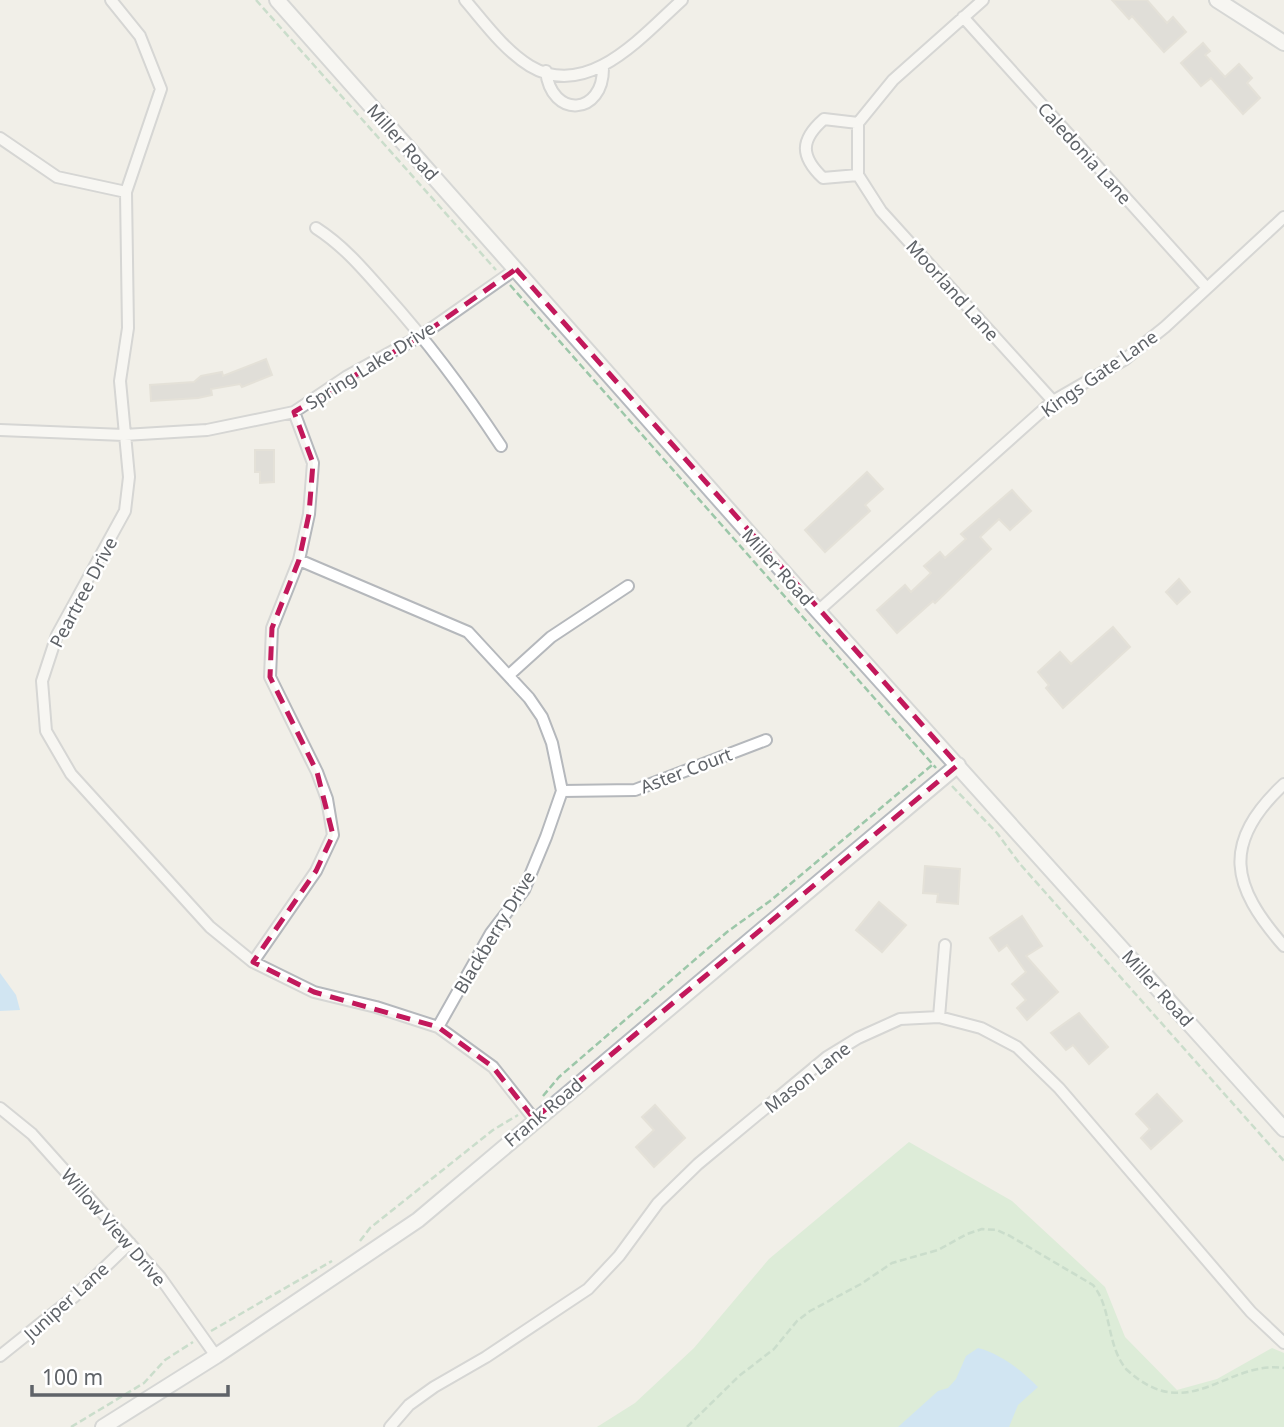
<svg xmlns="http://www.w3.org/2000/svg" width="1284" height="1427" viewBox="0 0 1284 1427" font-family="'Noto Sans',sans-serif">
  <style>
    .green { fill: #c5e8c5 }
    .water { fill: #aadaff }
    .building { fill: #cccac5; stroke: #d6d1c6; stroke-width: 2 }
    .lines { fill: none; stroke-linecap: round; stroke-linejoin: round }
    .street-casing { stroke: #b5b8bc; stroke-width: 14 }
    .secondary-casing { stroke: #b6babf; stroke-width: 18 }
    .path { stroke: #9cc7a9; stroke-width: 2.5; stroke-dasharray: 7 3.5; stroke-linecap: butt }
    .street { stroke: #fff; stroke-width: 10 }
    .secondary { stroke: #fff; stroke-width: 14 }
    .marked { fill: none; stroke: #c2185b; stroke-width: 5; stroke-dasharray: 14 9; stroke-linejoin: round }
    .labels { text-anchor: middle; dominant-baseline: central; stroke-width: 5; stroke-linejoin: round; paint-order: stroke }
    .street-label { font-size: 18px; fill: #5f6368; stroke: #fff }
  </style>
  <rect width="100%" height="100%" fill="#f1efe8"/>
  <!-- green -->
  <path class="green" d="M909,1142L1012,1201L1105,1287L1125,1337L1177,1390L1217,1379L1272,1348L1284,1353V1427H597L635,1403L694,1348L769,1259Z"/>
  <!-- water -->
  <path class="water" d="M0,973L16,995L20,1010L0,1011Z
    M978,1348C1001,1354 1021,1370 1038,1387L1018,1405L1009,1427H898L938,1391L948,1388L956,1379L966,1356Z"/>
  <!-- building -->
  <path class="building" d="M1112,0H1147L1167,23L1173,17L1186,32L1164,52L1132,16L1129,19Z
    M1203,43L1210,51L1205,55L1225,77L1239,64L1252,78L1247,83L1260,98L1243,114L1211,78L1201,86L1181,63Z
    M266,359L272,375L242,387L240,384L211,389L212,395L198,398L151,401L150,385L194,382L201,376L222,372L223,376Z
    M255,450H274V482L260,483V472H255Z
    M867,472L883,489L865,505L870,511L825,552L805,530Z
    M1012,490L1031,511L1010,530L999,519L980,537L991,549L935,603L933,601L897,633L877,610L905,585L911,592L931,573L924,566L940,552L945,558L966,539L961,534Z
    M1179,579L1190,592L1177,604L1166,592Z
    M1113,627L1130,647L1063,708L1046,688L1049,685L1038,672L1060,652L1071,664Z
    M925,866L960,869L958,904L937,902L938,894L923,893Z
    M879,902L906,925L882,952L856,930Z
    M1022,916L1042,946L1026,956L1058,992L1027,1020L1017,1008L1026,1000L1012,984L1026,972L1007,945L999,951L990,938Z
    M1079,1013L1108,1047L1089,1064L1073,1045L1066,1050L1051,1033Z
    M1157,1094L1182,1121L1151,1149L1141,1138L1150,1129L1136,1114Z
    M655,1105L685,1138L654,1167L636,1147L654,1130L642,1117Z"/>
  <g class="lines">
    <defs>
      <path id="street" d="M111,0L140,36L161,89L126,192L128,328L120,381L129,477L125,511L57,635L42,681L46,731L71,774L210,927L253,962L314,992L376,1007L438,1027L493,1067L534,1119
        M465,0C484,22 504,50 530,66C588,101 643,35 682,0
        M983,0L893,80L858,123V175L881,211L1053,401
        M963,17L1207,288
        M546,71C551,119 604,116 603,67
        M0,138L57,177L126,192
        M858,175L823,178C800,156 800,140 824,119L858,123
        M316,228C344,246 364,270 386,295C429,343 466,393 501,446
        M0,430L124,435L207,430L294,412L346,377L422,335L516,269
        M299,560L468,632L529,698L542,717L552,743L562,791L546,837L524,890L491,933L438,1027
        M818,611L1053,401L1124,360L1165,327L1284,217
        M509,675L551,637L628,586
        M1284,784C1221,843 1231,886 1284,946
        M562,791L635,790L766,740
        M253,962L316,871L333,835L327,799L317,772L270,677L272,628L299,560L309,514L313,463L294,412
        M939,1017L945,945
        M0,1108L32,1134L160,1277L216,1356
        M0,1356L75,1296L130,1243
        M390,1427L409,1405L434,1387L486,1357L588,1289L619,1256L658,1203L698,1164L827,1057L858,1038L900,1019L939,1017L981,1028L1017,1047L1059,1088L1251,1312L1284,1343"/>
      <path id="secondary" d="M277,0L818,611L1284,1129
        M1217,0L1284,43
        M103,1427L216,1356L418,1220L958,765"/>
    </defs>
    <!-- street casing -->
    <use href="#street" class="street-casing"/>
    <!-- secondary casing -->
    <use href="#secondary" class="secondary-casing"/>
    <!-- path -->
    <path class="path" d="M256,0L496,270
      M510,285L936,768
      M952,786L997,833L1020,864L1284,1161
      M543,1096L559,1077L727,932L770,901L932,765
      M360,1241L370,1228L493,1130L518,1115
      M211,1331L332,1261
      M71,1427L144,1383L165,1360L193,1342
      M687,1427L739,1376L774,1349L797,1321L810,1311L861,1284L892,1263L938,1250L967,1234L982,1229L997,1230L1010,1236L1093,1285C1112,1308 1106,1344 1126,1369C1188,1427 1226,1360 1284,1368"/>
    <!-- street -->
    <use href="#street" class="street"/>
    <!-- secondary -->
    <use href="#secondary" class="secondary"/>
  </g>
  <!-- marked area -->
  <path d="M0 0H1284V1427H0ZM516,269L958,765L534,1119L493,1067L438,1027L314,992L253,962L316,871L333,835L317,772L270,677L272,628L299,560L309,514L313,463L294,412L422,335Z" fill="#f1efe8" fill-opacity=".55" fill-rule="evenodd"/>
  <path class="marked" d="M516,269L958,765L534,1119L493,1067L438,1027L314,992L253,962L316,871L333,835L317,772L270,677L272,628L299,560L309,514L313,463L294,412L422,335Z"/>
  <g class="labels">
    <!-- street labels -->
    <g class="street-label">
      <text transform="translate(403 142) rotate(48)">Miller Road</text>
      <text transform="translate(1085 153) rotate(48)">Caledonia Lane</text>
      <text transform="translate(953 290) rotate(48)">Moorland Lane</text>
      <text transform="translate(370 365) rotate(-32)">Spring Lake Drive</text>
      <text transform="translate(1099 373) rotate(-35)">Kings Gate Lane</text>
      <text transform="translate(778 567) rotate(48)">Miller Road</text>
      <text transform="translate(83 592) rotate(-62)">Peartree Drive</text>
      <text transform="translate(686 770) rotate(-21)">Aster Court</text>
      <text transform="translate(494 932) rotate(-59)">Blackberry Drive</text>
      <text transform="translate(1158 988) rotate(48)">Miller Road</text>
      <text transform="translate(807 1077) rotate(-38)">Mason Lane</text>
      <text transform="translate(543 1112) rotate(-40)">Frank Road</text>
      <text transform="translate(114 1227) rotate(49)">Willow View Drive</text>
      <text transform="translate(66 1301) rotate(-42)">Juniper Lane</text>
    </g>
  </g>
  <!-- scale -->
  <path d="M32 1385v10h196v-10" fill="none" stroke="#5f6368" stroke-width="3.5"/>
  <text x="42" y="1385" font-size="21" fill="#5f6368" stroke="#ffffff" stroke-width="5" paint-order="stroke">100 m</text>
</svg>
